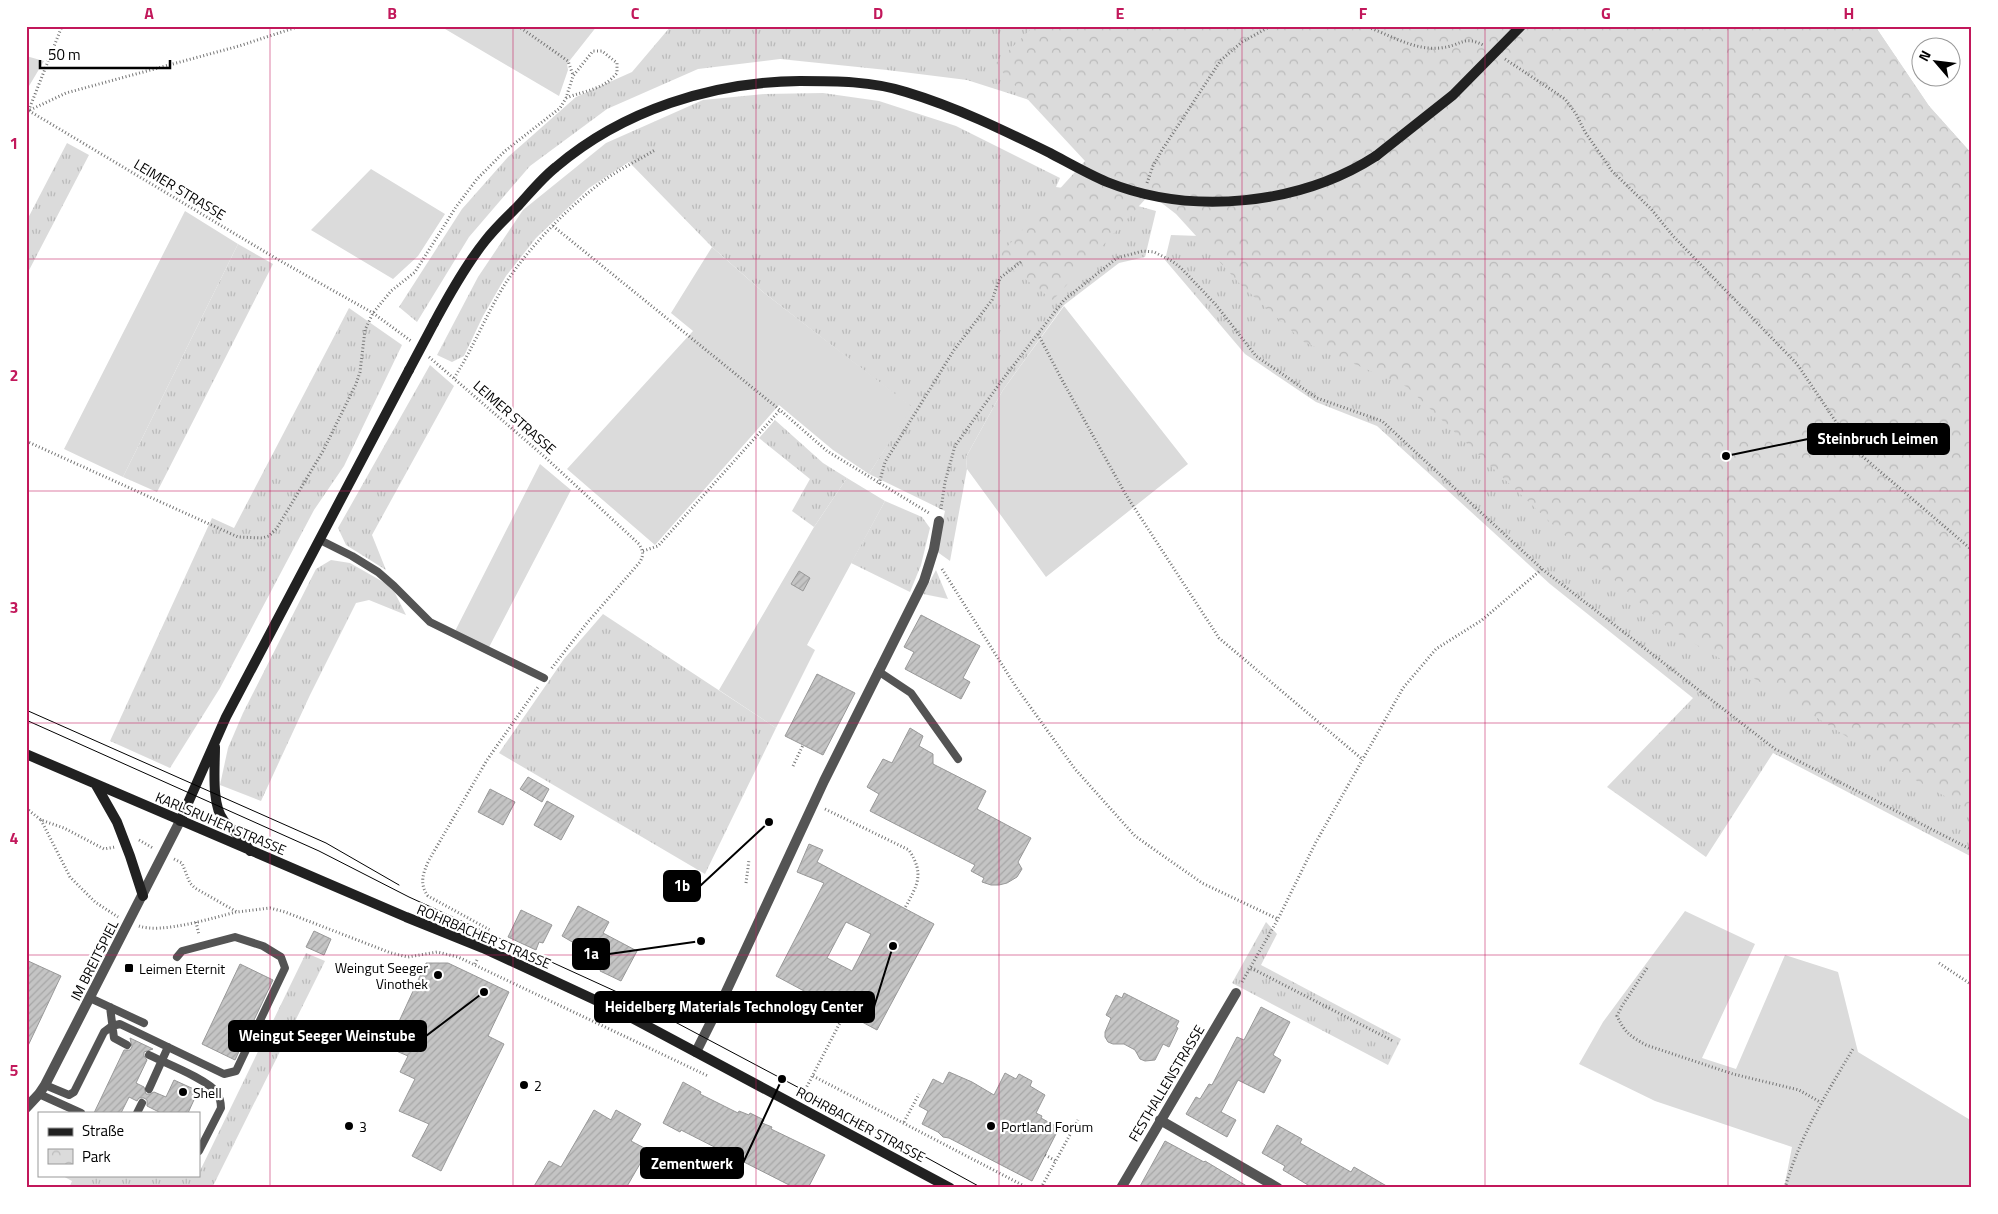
<svg xmlns="http://www.w3.org/2000/svg" width="1998" height="1214" viewBox="0 0 1998 1214" font-family="'Titillium Web',sans-serif">
  <style>
    .grass { fill: url(#grass-tufts) }
    .park { fill: url(#park-crowns) }
    .garden { fill: #dbdbdb }
    .building { fill: url(#building-hatch); stroke: #989898; fill-rule: evenodd }
    .lines { fill: none; stroke-linecap: round; stroke-linejoin: round }
    .path { stroke: #767676; stroke-width: 3; stroke-dasharray: 1 2.5; stroke-linecap: butt }
    .service { stroke: #545454; stroke-width: 8 }
    .minor { stroke: #545454; stroke-width: 10 }
    .secondary { stroke: #212121; stroke-width: 10 }
    .tram { stroke: #000; stroke-width: 1 }
    .secondary-bridge { stroke: #212121; stroke-width: 10 }
    .grid { fill: none; stroke: #c2185b; stroke-width: 1; stroke-opacity: 0.55 }
    .poi-dot { fill: #000; stroke: #fff; stroke-width: 2 }
    .labels { text-anchor: middle; dominant-baseline: central; stroke-width: 4.5; stroke-linejoin: round; paint-order: stroke }
    .street-label { font-size: 14px; fill: #000; stroke: #fff }
    .poi-label { font-size: 14px; fill: #000; stroke: #fff; text-anchor: start }
    .leader { fill: none; stroke: #000; stroke-width: 2 }
    .callout-dot { fill: #000; stroke: #fff; stroke-width: 2 }
    .callout { fill: #000; stroke: #000; stroke-width: 2 }
    .callout-label { font-size: 15px; text-anchor: middle; font-weight: bold; fill: #fff }
    .neatline { fill: none; stroke: #c2185b; stroke-width: 2 }
    .grid-label { font-size: 16px; text-anchor: middle; font-weight: bold; fill: #c2185b }
  </style>
  <defs>
    <pattern id="grass-tufts" width="24" height="20" patternUnits="userSpaceOnUse" patternTransform="scale(1.25)"><rect width="24" height="20" fill="#dbdbdb"/><path d="M3 7l-1-3M5 7V3M7 7l1-3M15 17l-1-3M17 17v-4M19 17l1-3" fill="none" stroke="#bababa"/></pattern>
    <pattern id="park-crowns" width="20" height="18" patternUnits="userSpaceOnUse" patternTransform="scale(1.25)"><rect width="20" height="18" fill="#dbdbdb"/><path d="M2 6a3 3 0 1 1 6 0M12 15a3 3 0 1 1 6 0" fill="none" stroke="#bababa"/></pattern>
    <pattern id="building-hatch" width="6" height="6" patternUnits="userSpaceOnUse" patternTransform="scale(1.25)"><rect width="6" height="6" fill="#c4c4c4"/><path d="M-1 1l2-2M0 6l6-6M5 7l2-2" fill="none" stroke="#a7a7a7"/></pattern>
  </defs>
  <rect width="100%" height="100%" fill="#fff"/>
  <!-- grass -->
  <path class="grass" d="M671,26H1875L1929,106L1972,154V857L1773,753L1706,857L1607,787L1693,698L1550,584L1377,426L1316,402L1245,354L1165,260L1171,235L1314,240L1073,114L967,80L887,70L780,59L698,69L607,109L530,166L469,237L417,322L399,307L462,209L508,157L576,97L632,72Z
    M823,93L879,101L956,126L1060,178L1056,187L1084,191L1156,211L1145,257L1119,263L1064,305L1003,390L966,457L967,469L950,561L936,551L945,511L869,474L911,407L763,292L712,247L629,162L589,188L536,238L506,276L483,316L464,356L452,362L437,355L478,277L523,210L606,143L703,100L765,94Z
    M67,143L89,155L26,276V222Z
    M238,244L273,264L157,492L123,477Z
    M349,308L402,345L344,466L314,510L220,688L170,768L110,741L212,518L234,528Z
    M430,365L454,386L372,535L386,570L346,545L338,528Z
    M775,420L823,463L847,478L814,527L792,511L810,479L759,438Z
    M885,501L922,517L930,528L921,565L910,592L851,563Z
    M331,560L350,563L392,587L406,615L369,600L356,603L310,695L261,801L220,785L228,748L243,713L316,569Z
    M936,570L948,599L923,594Z
    M603,614L776,728L705,874L499,753L564,659Z
    M1266,922L1277,934L1261,965L1401,1039L1388,1065L1232,983Z
    M306,953L325,961L212,1188H69L72,1181L61,1175H192L197,1177Z"/>
  <!-- park -->
  <path class="park" d="M1034,26H1875L1929,106L1972,154V811L1917,781L1760,682L1668,628L1552,524L1407,387L1304,342L1239,283L1176,214L1150,194L1053,300L997,258L1085,161L995,64Z"/>
  <!-- garden -->
  <path class="garden" d="M440,26H597L567,64L568,70L559,96Z
    M26,56L44,61L26,91Z
    M371,169L445,214L418,256L393,279L311,230Z
    M185,211L238,244L123,477L64,449Z
    M712,247L763,292L912,407L869,474L833,450L779,405L655,545L567,469L693,331L671,313Z
    M1064,306L1188,464L1046,577L967,469L966,457L1003,390Z
    M540,464L571,490L486,653L452,637Z
    M847,478L885,501L807,645L815,650L776,728L719,690L814,527Z
    M1685,911L1755,944L1702,1058L1736,1069L1785,955L1838,972L1858,1052L1972,1121V1188H1784L1792,1147L1655,1101L1579,1064L1603,1022Z"/>
  <!-- building -->
  <path class="building" d="M799,571L810,578L803,591L791,584Z
    M921,615L980,646L963,678L970,682L961,699L905,669L914,652L904,647Z
    M817,674L855,693L823,755L785,736Z
    M910,728L923,736L919,746L933,754V764L986,791L977,809L1031,838L1018,862L1022,869L1017,877L1007,883L999,885H991L982,882L984,878L971,871L975,865L870,811L879,794L867,787L883,759L892,763Z
    M528,777L549,789L542,802L520,789Z
    M490,789L515,802L503,825L478,812Z
    M547,801L574,816L561,840L534,825Z
    M809,844L823,850L817,862L934,924L877,1030L776,976L824,883L797,872ZM846,922L871,934L852,971L827,958Z
    M578,906L609,922L603,933L637,951L621,981L600,971L605,961L562,936Z
    M521,910L552,925L543,943L539,942L536,950L508,937Z
    M314,931L331,939L324,955L306,947Z
    M26,960L61,976L26,1050Z
    M426,963H448L509,992L488,1036L504,1044L441,1171L412,1156L429,1124L399,1111L415,1079L400,1072L408,1056L394,1050L390,1041Z
    M240,964L273,980L235,1060L202,1044Z
    M1124,993L1179,1021L1176,1027L1178,1028L1169,1047L1163,1044L1155,1060L1145,1061L1140,1059L1135,1050L1124,1044H1113L1108,1042L1105,1037V1032L1111,1018L1106,1015L1116,995L1122,998Z
    M1261,1007L1290,1022L1273,1055L1281,1060L1264,1093L1238,1080L1221,1112L1236,1120L1227,1137L1186,1114L1196,1097L1200,1099L1209,1084L1212,1085L1237,1037L1244,1040Z
    M130,1038L153,1049L144,1052V1056L147,1060L136,1083L144,1087L146,1094H150L154,1092L166,1097L174,1080L198,1091L188,1113H161L147,1106V1100L144,1098H139L137,1101L129,1097L121,1113H94L124,1050H130L132,1047Z
    M949,1072L972,1082L994,1095L1005,1073L1016,1079L1019,1074L1032,1081L1030,1086L1045,1095L1036,1113L1042,1116L1041,1118L1059,1128L1032,1181L949,1138L943,1137L938,1132L922,1124L928,1111L919,1106L933,1079L943,1084Z
    M683,1082L701,1092L700,1094L738,1113L739,1111L749,1115L750,1113L764,1120L762,1123L772,1127L771,1129L825,1155L808,1188H795L681,1130L680,1132L663,1123Z
    M594,1110L611,1120L616,1110L641,1124L631,1141L648,1150L626,1188H533L549,1161L561,1167Z
    M1277,1125L1302,1139L1300,1143L1351,1172L1354,1167L1390,1188H1313L1283,1170L1285,1166L1262,1153Z
    M1165,1141L1204,1162L1205,1161L1250,1188H1139Z"/>
  <g class="lines">
    <!-- path -->
    <path class="path" d="M518,26L568,61L573,75
      M1365,26C1388,34 1415,51 1440,48C1462,46 1463,34 1485,46
      M1505,59L1565,99L1576,114L1585,132L1612,171L1651,209L1673,236L1797,364L1855,450L1972,550
      M26,109L277,259L373,313L411,341
      M30,110L66,93L239,46L300,26
      M26,117L62,26
      M1147,183L1153,166L1162,150L1221,60L1242,42L1271,26
      M553,226L780,410L827,451L929,513
      M1038,334L1062,380L1126,495L1219,638L1362,759
      M429,357L546,458L639,544C643,551 644,554 640,562L587,623L551,669
      M454,378C474,347 487,312 507,281C532,244 565,211 599,184C616,171 637,161 655,150
      M26,441L238,537L262,538L269,536L277,528L323,451L356,384L360,372L365,330L373,313L391,291L415,272L456,207L477,179L505,151L560,108L566,98L573,76L593,51H602L617,63V73C603,90 586,90 566,98
      M879,484L885,462L954,350L992,300L1000,278L1022,261
      M941,509L945,482L955,446L1000,383L1064,300L1117,258L1143,251L1154,252L1172,261L1181,268L1216,305L1256,356L1317,398L1382,421L1542,569L1775,749L1972,850
      M643,551L658,546L780,410
      M942,569L1016,687L1075,769L1135,836L1202,883L1278,919
      M793,766L803,745
      M26,808L41,820L64,828L104,849L115,847
      M825,809L909,850C925,875 917,885 905,908
      M41,820L70,877L95,902L118,917
      M139,840L153,848
      M174,859L182,863L190,883L195,888L237,912L270,908L285,912L391,953L408,957L437,952L458,957L708,1076
      M746,883L749,860
      M196,922L199,935
      M139,926C161,934 213,918 236,912
      M488,936L490,930L428,896C419,884 423,873 429,860L487,760L538,687
      M1939,963L1972,985
      M475,964L478,958
      M1251,968L1393,1041
      M1647,968L1622,1006L1617,1016C1625,1033 1630,1036 1646,1045L1733,1074L1799,1090L1820,1102
      M1242,982L1278,919L1316,842L1403,688L1436,649L1482,620L1542,569
      M691,1002L695,1010L701,1014
      M813,1076L1028,1188
      M802,1096L845,1013
      M904,1122L919,1094
      M1045,1155L1056,1161
      M1041,1188L1078,1120
      M1785,1188C1799,1138 1826,1094 1853,1049"/>
    <!-- service -->
    <path class="service" d="M320,540L352,556L378,572L394,586L430,622L544,678
      M878,671L911,693L958,759
      M90,998L144,1023
      M110,1007L114,1038L127,1045
      M149,1055C165,1063 209,1080 217,1093C220,1098 221,1103 221,1108L199,1151
      M45,1085L69,1095L74,1092L104,1032L112,1026L120,1024L224,1074L236,1071L285,968L281,957L263,946L235,937L182,951L177,957
      M149,1089L168,1047
      M39,1094L81,1113
      M137,1113L142,1103"/>
    <!-- minor -->
    <path class="minor" d="M696,1052L725,994L824,781L924,581L934,549L939,521
      M26,1108L39,1094L45,1085L180,821
      M1160,1120L1278,1188
      M1121,1188L1236,993"/>
    <!-- secondary -->
    <path class="secondary" d="M434,323C449,295 465,266 485,241C495,228 507,217 518,206C530,193 542,178 556,167C623,110 712,82 800,81C835,81 872,81 906,92C956,107 1003,130 1050,153C1069,163 1088,174 1107,182C1192,216 1300,205 1376,156
      M215,747C215,767 211,805 224,821C233,831 244,838 250,851
      M26,754L406,917L483,948L621,1012L950,1188
      M96,785L117,822L130,856L143,896
      M180,821L226,717L409,370"/>
    <!-- tram -->
    <path class="tram" d="M26,710L326,843L399,885
      M26,720L319,851L409,897L628,997L805,1091L982,1188"/>
    <!-- secondary-bridge -->
    <path class="secondary-bridge" d="M1376,156L1453,95L1521,26
      M409,370L434,323"/>
  </g>
  <!-- grid -->
  <path class="grid" d="M270,26V1188M513,26V1188M756,26V1188M999,26V1188M1242,26V1188M1485,26V1188M1728,26V1188M26,259H1972M26,491H1972M26,723H1972M26,955H1972"/>
  <!-- markers -->
  <g class="poi-dot">
    <rect x="124" y="963" width="10" height="10" rx="2.5"/>
    <circle cx="438" cy="975" r="5"/>
    <circle cx="524" cy="1085" r="5"/>
    <circle cx="183" cy="1092" r="5"/>
    <circle cx="349" cy="1126" r="5"/>
    <circle cx="991" cy="1126" r="5"/>
  </g>
  <g class="labels">
    <!-- street labels -->
    <g class="street-label">
      <text transform="translate(180 189) rotate(31)">LEIMER STRASSE</text>
      <text transform="translate(515 417) rotate(41)">LEIMER STRASSE</text>
      <text transform="translate(221 823) rotate(23)">KARLSRUHER STRASSE</text>
      <text transform="translate(484 936) rotate(23)">ROHRBACHER STRASSE</text>
      <text transform="translate(94 960) rotate(-63)">IM BREITSPIEL</text>
      <text transform="translate(1166 1083) rotate(-59)">FESTHALLENSTRASSE</text>
      <text transform="translate(861 1124) rotate(28)">ROHRBACHER STRASSE</text>
    </g>
    <!-- poi labels -->
    <g class="poi-label">
      <text x="428" y="967" text-anchor="end">Weingut Seeger<tspan x="428" dy="16">Vinothek</tspan></text>
      <text x="139" y="968">Leimen Eternit</text>
      <text x="534" y="1085">2</text>
      <text x="193" y="1092">Shell</text>
      <text x="359" y="1126">3</text>
      <text x="1001" y="1126">Portland Forum</text>
    </g>
  </g>
  <!-- callouts -->
  <path class="leader" d="M1726 456L1808 439M769 822L700 886M701 941L609 954M893 946L874 1007M484 992L426 1036M782 1079L743 1163"/>
  <g class="callout-dot">
    <circle cx="1726" cy="456" r="5"/>
    <circle cx="769" cy="822" r="5"/>
    <circle cx="701" cy="941" r="5"/>
    <circle cx="893" cy="946" r="5"/>
    <circle cx="484" cy="992" r="5"/>
    <circle cx="782" cy="1079" r="5"/>
  </g>
  <g class="callout">
    <rect x="1808" y="424" width="141" height="30" rx="5"/>
    <rect x="664" y="871" width="36" height="30" rx="5"/>
    <rect x="573" y="939" width="36" height="30" rx="5"/>
    <rect x="595" y="992" width="279" height="30" rx="5"/>
    <rect x="229" y="1021" width="197" height="30" rx="5"/>
    <rect x="641" y="1148" width="102" height="30" rx="5"/>
  </g>
  <g class="callout-label">
    <text x="1878" y="444">Steinbruch Leimen</text>
    <text x="682" y="891">1b</text>
    <text x="591" y="959">1a</text>
    <text x="734" y="1012">Heidelberg Materials Technology Center</text>
    <text x="327" y="1041">Weingut Seeger Weinstube</text>
    <text x="692" y="1169">Zementwerk</text>
  </g>
  <!-- border -->
  <rect width="1998" height="1214" fill="none" stroke="#ffffff" stroke-width="55"/>
  <!-- legend -->
  <rect x="38" y="1112" width="162" height="65" fill="#ffffff" stroke="#999999"/>
  <rect x="48" y="1128" width="25" height="8" fill="#212121" stroke="#999999"/>
  <text x="82" y="1136" font-size="15" fill="#000000">Straße</text>
  <rect x="48" y="1149" width="25" height="15" fill="url(#park-crowns)" stroke="#999999"/>
  <text x="82" y="1162" font-size="15" fill="#000000">Park</text>
  <!-- north arrow -->
  <g transform="translate(1936 62) rotate(298)"><circle r="24" fill="#ffffff" stroke="#999999"/>
  <path d="M0-4L9 19L0 12L-9 19Z" fill="#000000"/>
  <text y="-8" font-size="14" font-weight="bold" text-anchor="middle" fill="#000000">N</text>
  </g>
  <!-- scale -->
  <path d="M40 60v8h130v-8" fill="none" stroke="#000000" stroke-width="2.5"/>
  <text x="48" y="60" font-size="15" fill="#000000" stroke="#ffffff" stroke-width="4" paint-order="stroke">50 m</text>
  <rect x="28" y="28" width="1942" height="1158" class="neatline"/>
  <g class="grid-label">
    <text x="149" y="19">A</text>
    <text x="392" y="19">B</text>
    <text x="635" y="19">C</text>
    <text x="878" y="19">D</text>
    <text x="1120" y="19">E</text>
    <text x="1363" y="19">F</text>
    <text x="1606" y="19">G</text>
    <text x="1849" y="19">H</text>
    <text x="14" y="149">1</text>
    <text x="14" y="381">2</text>
    <text x="14" y="613">3</text>
    <text x="14" y="844">4</text>
    <text x="14" y="1076">5</text>
  </g>
</svg>
